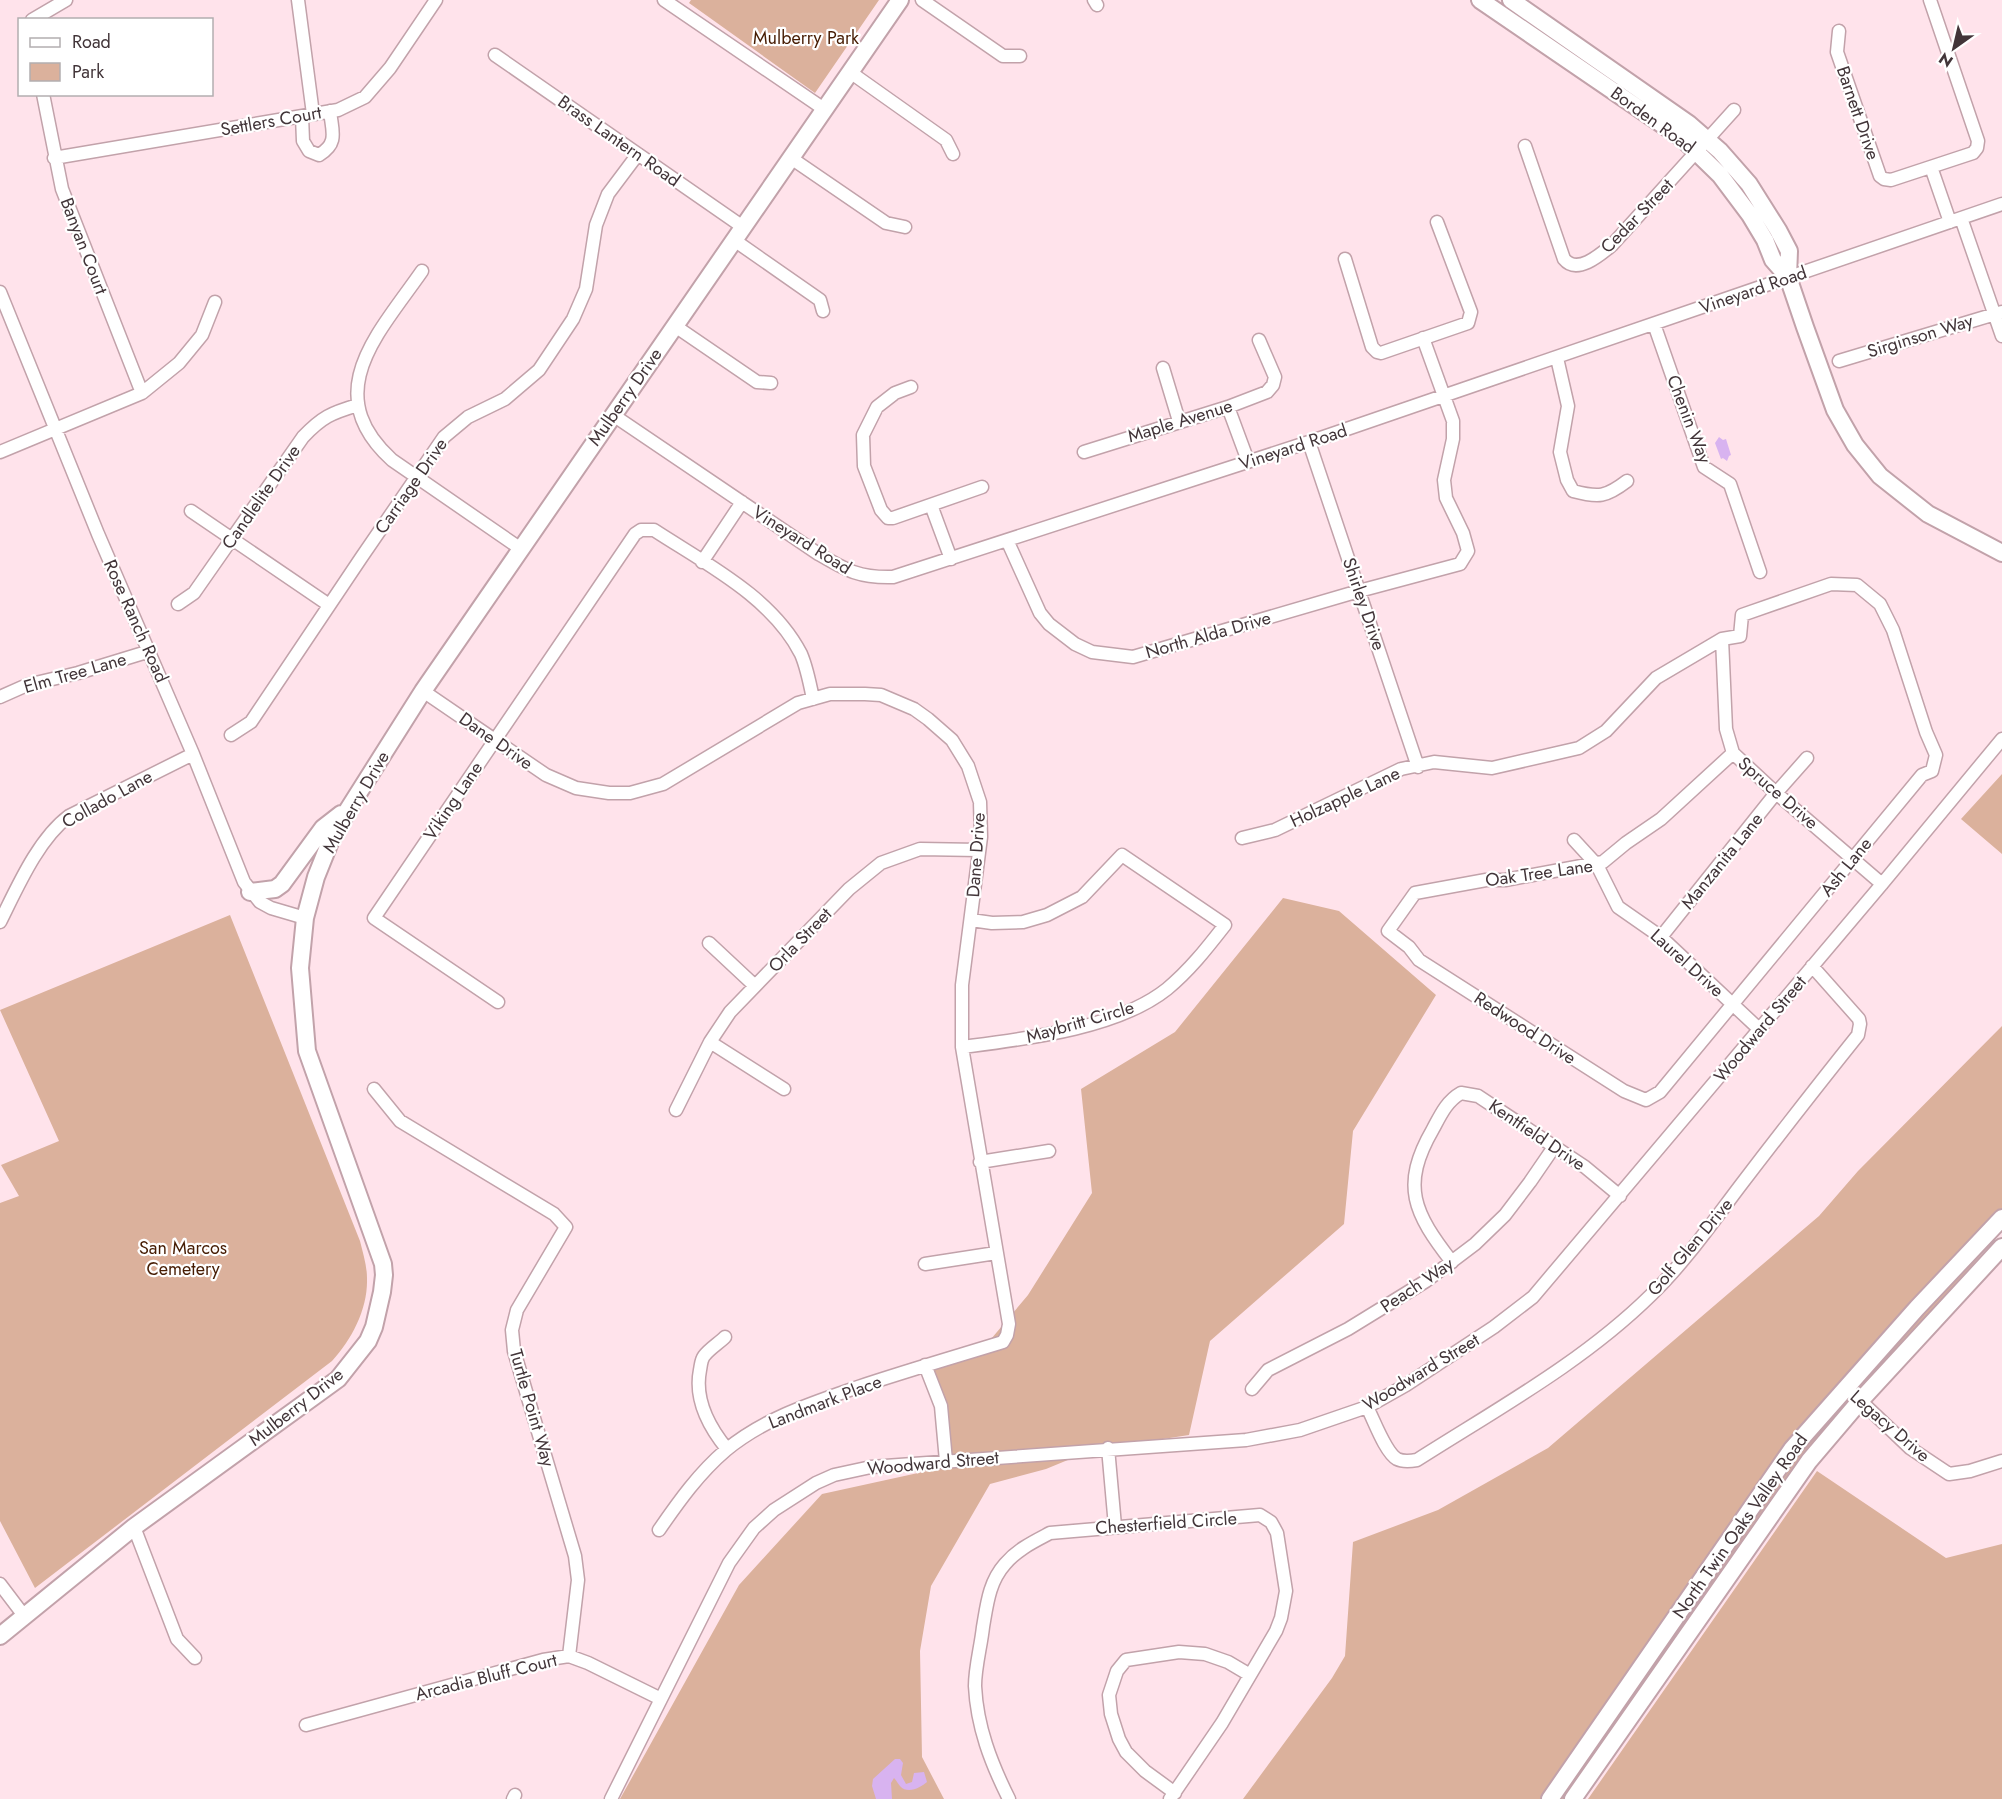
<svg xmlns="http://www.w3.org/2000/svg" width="2002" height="1799" viewBox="0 0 2002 1799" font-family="Jost,sans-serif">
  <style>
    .green { fill: #dbb19c }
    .water { fill: #d8b3f0 }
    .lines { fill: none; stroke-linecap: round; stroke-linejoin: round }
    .minor-casing { stroke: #c2a2aa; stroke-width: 15 }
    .major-casing { stroke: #c2a2aa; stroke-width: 20 }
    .minor { stroke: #fff; stroke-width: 12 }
    .major { stroke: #fff; stroke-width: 16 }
    .labels { text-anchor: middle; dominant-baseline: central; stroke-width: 4.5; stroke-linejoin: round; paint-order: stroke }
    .park-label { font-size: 18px; fill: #461c03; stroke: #fff }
    .street-label { font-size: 18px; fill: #423539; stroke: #fff }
  </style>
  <rect width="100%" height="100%" fill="#ffe3eb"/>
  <!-- green -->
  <path class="green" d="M691,0H879L815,93L689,3Z
    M2002,774V854L1961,819Z
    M1283,898L1339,911L1436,995L1353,1131L1344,1224L1210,1341L1189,1435L1092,1450L1046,1469L990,1484L931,1586L920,1651L922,1757L944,1799H620L739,1585L822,1494L982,1459L946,1461L942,1414L926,1366L986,1345L1028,1295L1092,1193L1081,1089L1175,1032Z
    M230,915L360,1241C363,1253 367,1266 367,1278C368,1309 352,1339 332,1361L35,1588L0,1521V1203L19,1196L1,1165L59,1141L0,1010Z
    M2002,1026V1230L1807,1461L1582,1799H1243L1332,1678L1345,1656L1353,1542L1438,1510L1548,1448L1819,1216L1858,1171Z
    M1817,1471L1946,1558L2002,1544V1799H1588Z"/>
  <!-- water -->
  <path class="water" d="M1719,437L1723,440L1726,439L1731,455L1729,456L1727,461L1723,458L1721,459L1715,443Z
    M895,1759H900L903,1763L901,1775L906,1784L912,1782L914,1773L924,1772L927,1782C921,1787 908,1795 900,1786C898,1784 897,1781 894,1778L891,1783L892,1799H876L872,1786L873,1779Z"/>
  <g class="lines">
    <defs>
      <path id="minor" d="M298,0L313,114
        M664,0L824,109
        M922,0L1003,56H1020
        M1094,0L1097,5
        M32,20L66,0
        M1839,31L1837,52L1880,176L1884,179L1891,180L1973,153L1977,148L1978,141L1930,0
        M495,55L743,227
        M850,72L946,140L953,154
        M43,94L62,189L142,393
        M302,116L303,141L309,151L319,155C339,143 332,131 330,111
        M1525,146L1564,259C1577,275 1600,255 1612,245L1734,110
        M54,158L338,110L365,97L390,68L436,0
        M791,158L886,223L905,227
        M1931,167L1950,222
        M1961,218L2002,336
        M734,240L820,300L823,311
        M1345,259L1372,347L1377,352L1381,353L1468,323L1471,312L1437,222
        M422,271C379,333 318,393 392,460L521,549
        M0,292L98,534L193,754L244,882L260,902L271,908L305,918
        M1654,324L1704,467L1730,484L1760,572
        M675,326L757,382L771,383
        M1557,358L1568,406L1560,452L1567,480L1573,491C1599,498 1606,497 1627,481
        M1839,361L2002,312
        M1163,368L1179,421
        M911,387L895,393L877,407L863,435L864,466L881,510L888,518H893L982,487
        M1228,407L1248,461
        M613,415L817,553C846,570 858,578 893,577L1309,442L2002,204
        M1309,442L1418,767
        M0,452L142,393L179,363L202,335L215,302
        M1084,452L1228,407L1267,392L1273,385L1275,377L1259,340
        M931,505L951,559
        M191,511L329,605
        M1007,540L1040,613L1049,624L1075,644L1092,652L1133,657L1359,591L1460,564L1468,551L1463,533L1446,498L1444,480L1453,439V421L1423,338
        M702,562L742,502
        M178,604L194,593L303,437C322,417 331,413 358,405
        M1722,639L1726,729L1733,753L1776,793L1882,884
        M423,691L546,775L576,788L609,793H630L663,784L798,703L830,694H865L881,695L914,709L928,719L952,740L968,766L980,802L981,837L962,985V1047L1009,1324L1007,1335L1003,1342C954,1357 906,1371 858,1387C812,1403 765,1418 726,1450C699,1473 679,1501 659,1530
        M0,697L27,685L78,673L150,651
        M231,735L251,722L361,558L444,437L468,417L505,399L539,370L573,319L586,289L596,225L608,194L638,154
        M1242,838L1275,830L1401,769L1434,762L1492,768L1579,748L1606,731L1656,678L1722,639L1740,636L1742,615L1831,584L1857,585L1880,604L1893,630L1926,732L1936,755L1932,771L1922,775L1660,1092L1646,1100L1624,1091L1419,960L1409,947L1388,931L1415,893L1486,880H1505L1603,862L1626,843L1661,819L1733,753
        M1574,840L1597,865L1618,907L1661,937L1759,1029
        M0,922C17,888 38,839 69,816L193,754
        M1661,937L1776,793L1807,758
        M709,943L755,986
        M498,1002L374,918L635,534L641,530H654C706,564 772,597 801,654C807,668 810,684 813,699
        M710,1042L784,1089
        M962,1047C1024,1039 1117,1029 1167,989C1190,970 1207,948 1225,925L1122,855L1082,897L1047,915L1023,922L992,923L971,920
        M374,1089L400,1121L554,1214L566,1227L517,1310L512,1330L514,1351L575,1556L578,1580L569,1656
        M676,1110L710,1042L730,1012L849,889L881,863L920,849L979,850
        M980,1162L1049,1151
        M1452,1262C1414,1213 1400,1186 1433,1129C1441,1114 1447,1101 1461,1093L1478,1096L1585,1167L1620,1196
        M925,1264L996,1253
        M725,1337C719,1343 709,1349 704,1356C701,1360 701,1365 700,1370C694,1400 709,1427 727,1449
        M925,1365L941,1406L946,1461
        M1846,1387L1910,1448L1949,1474L1970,1471L2002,1461
        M1252,1389L1268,1370L1348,1329L1426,1281L1475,1244L1505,1215L1530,1182L1554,1147
        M1367,1407C1374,1420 1385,1452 1397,1459C1403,1462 1411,1461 1417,1460C1497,1409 1583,1362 1651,1295C1685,1262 1712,1223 1740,1186C1779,1135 1818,1085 1858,1035L1860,1024L1859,1019L1812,966
        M1108,1448L1115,1526
        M134,1527L177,1639L195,1658
        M0,1584L25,1617
        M306,1725L543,1660L569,1656L588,1663L661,1699
        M1175,1793L1145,1771L1126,1752L1119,1739L1111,1714L1109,1695L1117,1671L1126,1660L1179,1652L1205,1654L1228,1662L1250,1675
        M513,1799L515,1795
        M611,1799L729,1563L754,1528L774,1510L816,1483L834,1475L871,1467L1246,1440L1300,1430L1367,1407L1406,1385L1494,1327L1533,1297L1882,884L2002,739
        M1009,1799C991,1763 977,1727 975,1686C975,1667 981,1646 983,1627C987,1604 989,1582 1005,1564C1018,1549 1033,1542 1050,1533L1260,1515L1271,1522L1277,1533L1286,1591L1281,1618L1276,1631L1222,1723L1170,1799"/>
      <path id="major" d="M1480,0L1682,138L1720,175L1750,215L1765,240L1773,260L1788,277
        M1511,0L1689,124L1720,151L1749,184L1778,230L1789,251L1788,277L1805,327L1835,410L1855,445L1880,476L1928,514L2002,553
        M250,892L275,889L282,884L323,828L341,814
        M0,1636L134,1527L338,1379L368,1341L374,1327L382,1292L384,1275L383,1264L307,1051L300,968L305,918L316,877L330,842L349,808L423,691L900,0
        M1550,1799L1792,1449L1917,1308L2002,1218
        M1573,1799L1809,1461L1860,1401L2002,1247"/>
    </defs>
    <!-- minor casing -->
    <use href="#minor" class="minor-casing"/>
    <!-- major casing -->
    <use href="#major" class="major-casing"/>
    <!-- minor -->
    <use href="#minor" class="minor"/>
    <!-- major -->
    <use href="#major" class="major"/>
  </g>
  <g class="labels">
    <!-- park labels -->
    <g class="park-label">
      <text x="806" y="38">Mulberry Park</text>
      <text x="183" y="1248">San Marcos<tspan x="183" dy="21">Cemetery</tspan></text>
    </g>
    <!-- street labels -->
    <g class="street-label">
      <text transform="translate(1858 113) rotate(71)">Barnett Drive</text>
      <text transform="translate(1653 120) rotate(36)">Borden Road</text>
      <text transform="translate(271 121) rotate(-10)">Settlers Court</text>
      <text transform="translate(619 141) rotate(35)">Brass Lantern Road</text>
      <text transform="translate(1637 216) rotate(-46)">Cedar Street</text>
      <text transform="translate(84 246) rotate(69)">Banyan Court</text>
      <text transform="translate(1753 290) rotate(-19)">Vineyard Road</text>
      <text transform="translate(1920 336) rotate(-17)">Sirginson Way</text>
      <text transform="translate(625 397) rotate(-55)">Mulberry Drive</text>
      <text transform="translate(1689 419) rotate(69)">Chenin Way</text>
      <text transform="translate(1180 421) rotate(-17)">Maple Avenue</text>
      <text transform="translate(1293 447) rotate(-18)">Vineyard Road</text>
      <text transform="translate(411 486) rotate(-55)">Carriage Drive</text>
      <text transform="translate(261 497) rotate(-55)">Candlelite Drive</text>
      <text transform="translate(802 540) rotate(32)">Vineyard Road</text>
      <text transform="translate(1364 604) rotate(71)">Shirley Drive</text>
      <text transform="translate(136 621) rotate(66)">Rose Ranch Road</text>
      <text transform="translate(1208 635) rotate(-16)">North Alda Drive</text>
      <text transform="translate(75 673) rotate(-16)">Elm Tree Lane</text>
      <text transform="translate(496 741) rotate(35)">Dane Drive</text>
      <text transform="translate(1778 793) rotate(41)">Spruce Drive</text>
      <text transform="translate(1345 797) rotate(-25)">Holzapple Lane</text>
      <text transform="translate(107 799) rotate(-29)">Collado Lane</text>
      <text transform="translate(453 801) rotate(-56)">Viking Lane</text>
      <text transform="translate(356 802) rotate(-60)">Mulberry Drive</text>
      <text transform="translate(976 855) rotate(-86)">Dane Drive</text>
      <text transform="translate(1722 861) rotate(-51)">Manzanita Lane</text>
      <text transform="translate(1846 867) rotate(-51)">Ash Lane</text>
      <text transform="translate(1539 873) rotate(-8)">Oak Tree Lane</text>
      <text transform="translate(800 940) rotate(-46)">Orla Street</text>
      <text transform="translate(1687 963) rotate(42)">Laurel Drive</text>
      <text transform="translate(1080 1022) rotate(-16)">Maybritt Circle</text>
      <text transform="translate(1525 1028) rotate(33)">Redwood Drive</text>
      <text transform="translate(1760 1029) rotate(-50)">Woodward Street</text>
      <text transform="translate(1537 1135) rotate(34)">Kentfield Drive</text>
      <text transform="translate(1690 1247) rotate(-50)">Golf Glen Drive</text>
      <text transform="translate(1417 1285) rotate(-34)">Peach Way</text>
      <text transform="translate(1421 1372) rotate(-31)">Woodward Street</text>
      <text transform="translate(825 1402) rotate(-21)">Landmark Place</text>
      <text transform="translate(296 1407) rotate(-38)">Mulberry Drive</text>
      <text transform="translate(532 1408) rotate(74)">Turtle Point Way</text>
      <text transform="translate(1890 1426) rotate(41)">Legacy Drive</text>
      <text transform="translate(933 1463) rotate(-5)">Woodward Street</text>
      <text transform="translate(1166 1523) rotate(-4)">Chesterfield Circle</text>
      <text transform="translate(1740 1526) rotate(-55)">North Twin Oaks Valley Road</text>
      <text transform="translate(486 1677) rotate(-14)">Arcadia Bluff Court</text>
    </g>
  </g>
  <!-- legend -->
  <rect x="18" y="18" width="195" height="78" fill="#ffffff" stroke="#b3aeb0" stroke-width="1.5"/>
  <rect x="30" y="38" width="30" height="9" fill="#ffffff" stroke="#b3aeb0" stroke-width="1.5"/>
  <text x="72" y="48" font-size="18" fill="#423539">Road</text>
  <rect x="30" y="63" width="30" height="18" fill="#dbb19c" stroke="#b3aeb0" stroke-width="1.5"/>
  <text x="72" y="78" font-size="18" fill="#423539">Park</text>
  <!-- north arrow -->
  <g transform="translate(1954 48) rotate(214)" stroke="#ffffff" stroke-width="4.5" paint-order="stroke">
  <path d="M0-4.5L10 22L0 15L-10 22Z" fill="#423539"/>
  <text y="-9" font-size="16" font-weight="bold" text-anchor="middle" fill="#423539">N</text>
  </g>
</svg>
